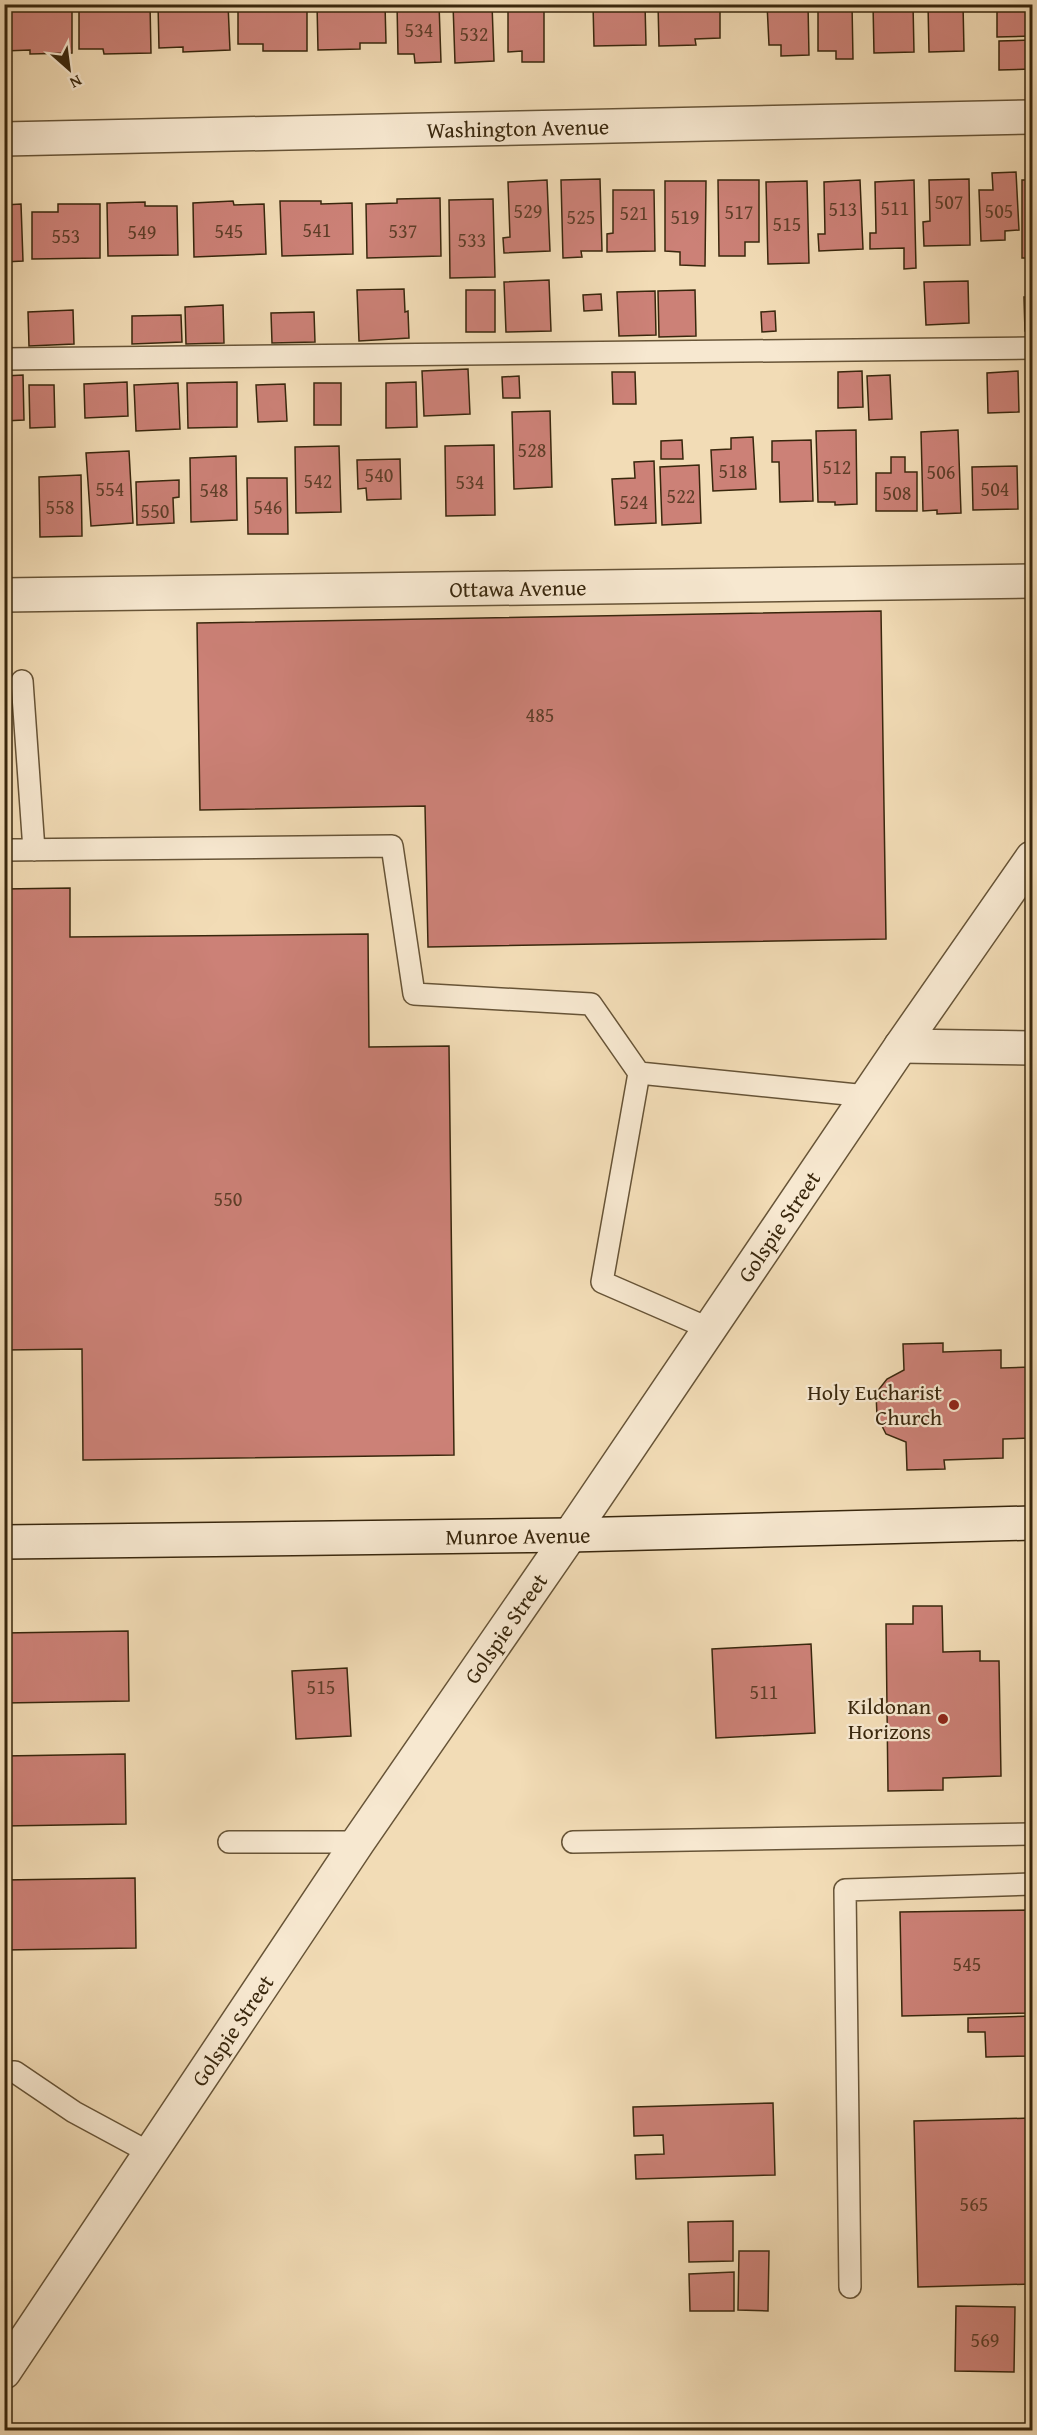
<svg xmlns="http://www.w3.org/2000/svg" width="1037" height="2435" viewBox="0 0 1037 2435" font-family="'Gentium Book Plus',serif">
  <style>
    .building { fill: #cc8177; stroke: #39270d; stroke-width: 1.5 }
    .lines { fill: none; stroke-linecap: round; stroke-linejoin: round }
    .service-casing { stroke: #675437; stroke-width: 24 }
    .minor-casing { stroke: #675437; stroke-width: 36 }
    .secondary-casing { stroke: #39270d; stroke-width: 36 }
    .service { stroke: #f7e8d0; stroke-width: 21 }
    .minor { stroke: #f7e8d0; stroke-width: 33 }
    .secondary { stroke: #f7e8d0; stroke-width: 33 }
    .poi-dot { fill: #8f2418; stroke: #f7e8d0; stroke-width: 2 }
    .labels { text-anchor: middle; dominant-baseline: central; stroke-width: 4.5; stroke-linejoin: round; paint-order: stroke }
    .number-label { font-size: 20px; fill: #5e3e28 }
    .street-label { font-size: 22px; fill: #39270d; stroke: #f7e8d0 }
    .poi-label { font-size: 22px; fill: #39270d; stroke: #f7e8d0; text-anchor: end }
  </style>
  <rect width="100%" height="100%" fill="#f2dcb6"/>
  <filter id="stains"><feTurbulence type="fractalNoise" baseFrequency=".00333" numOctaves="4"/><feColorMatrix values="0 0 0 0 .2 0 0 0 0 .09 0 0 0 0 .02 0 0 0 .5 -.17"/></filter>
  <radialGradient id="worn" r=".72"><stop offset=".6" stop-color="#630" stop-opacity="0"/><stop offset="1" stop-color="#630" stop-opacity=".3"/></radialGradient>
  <!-- building -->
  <path class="building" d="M4,4H72V53L30,54V50L4,51Z
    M79,4H150L151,53L104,54L103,49H79Z
    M158,4H228L230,50L183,52V47L159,48Z
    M238,4H307V51H263V44H238Z
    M317,4H385L386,43H360V49L318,50Z
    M397,4H439L441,62L415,63L414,54H398Z
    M453,4H492L494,61L455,63Z
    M544,4V62H522V51L508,52V5Z
    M593,4H645L646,45L594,46Z
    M658,4H720V38L695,39L696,45L659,46Z
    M767,4H808L809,55L781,56V45H769Z
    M818,4H852L853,59H836V51H818Z
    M873,4H913L914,52L874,53Z
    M928,4H963L964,51L929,52Z
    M997,4H1032V36L997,37Z
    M1032,40V69L999,70V41Z
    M1029,160H1032V258H1022V180H1029Z
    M1016,172L1019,230L1005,231V240L981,241L979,190H993L992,173Z
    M600,179L602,251H581L582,257L563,258L561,180Z
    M969,179L970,245L924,246L923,222L930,221L929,180Z
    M547,180L550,251L504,253L503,238L510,237L508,182Z
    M718,180H759V242H745V256H719Z
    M860,180L863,249L819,251L818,234H825L824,182Z
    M914,180L916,268L904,269V248L870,249V233H876L875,182Z
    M665,181H706L705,266L680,265V252L665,251Z
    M807,181L809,263L768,264L766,182Z
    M613,190H654L655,251L607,252V234L613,233Z
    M440,198L441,256L367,258L366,204L397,203V199Z
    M493,199L495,277L450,278L449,200Z
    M233,201L234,205L264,204L266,254L194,257L193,203Z
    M280,201H321V204L352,203L353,254L282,256Z
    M145,202V206H177L178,255L108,256L107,203Z
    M21,204L23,261L4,262V205Z
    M58,204H100V258L32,259V212H58Z
    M549,280L551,331L506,332L504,282Z
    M968,281L969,323L926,325L924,282Z
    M404,289L405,312L408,311L409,338L359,341L357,290Z
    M466,290H495V332H466Z
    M695,290L696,336L659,337L658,291Z
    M655,291L656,335L619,336L617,292Z
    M601,294L602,310L584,311L583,295Z
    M1024,297H1032V331H1025Z
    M223,305L224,343L186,344L185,307Z
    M73,310L74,344L29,346L28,312Z
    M775,311L776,331L762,332L761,312Z
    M314,312L315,342L272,343L271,313Z
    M181,315L182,342L132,344V316Z
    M468,369L470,414L424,416L422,371Z
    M862,371L863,407L838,408V372Z
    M1018,371L1019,412L988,413L987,373Z
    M612,372H635L636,404H613Z
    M23,375L24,420L4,421V376Z
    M890,375L892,419L869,420L867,376Z
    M519,376L520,398H503L502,377Z
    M127,382L128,416L85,418L84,384Z
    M237,382V427L188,428L187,383Z
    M416,382L417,427L386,428V383Z
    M178,383L180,429L136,431L134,385Z
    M314,383H341V425H314Z
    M285,384L287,421L258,422L256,385Z
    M29,385H54L55,427L30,428Z
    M550,411L552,487L514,489L512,412Z
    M856,430L857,504L835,505V502H818L816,431Z
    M958,430L961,513L937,514V510L923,511L921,432Z
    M1030,436H1032V508Z
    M753,437L756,489L713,491L711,450L731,449V438Z
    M682,440L683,459H661V441Z
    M811,440L813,501L780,502L779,462H772V441Z
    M494,445L495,515L446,516L445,446Z
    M339,446L341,512L296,513L295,447Z
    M129,451L133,523L91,526L86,453Z
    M236,456L237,520L191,522L190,458Z
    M891,457H905V472H917V511H876V473H891Z
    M400,459L401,499L367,500L366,488L358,489L357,460Z
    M654,461L656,523L615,525L612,479L635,478L634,462Z
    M699,465L701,523L662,525L660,467Z
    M1017,466L1018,509L973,510L972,467Z
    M81,475L82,536L40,537L39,477Z
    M247,478H287L288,534H248Z
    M179,480V497L173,498L174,523L137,525L136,482Z
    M881,611L886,939L428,947L425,806L200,810L197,623Z
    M70,888V937L368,934L369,1047L449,1046L454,1455L83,1460L82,1349L4,1350V889Z
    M943,1343V1352L1001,1350V1368L1031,1367L1032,1358V1438L1003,1439V1458L944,1460L945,1469L907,1470L906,1442L886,1434L877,1416L876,1393L887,1379L904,1370L903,1344Z
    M913,1606H942L943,1652L980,1651V1661H999L1001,1776L943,1778V1790L888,1791L886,1624H913Z
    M128,1631L129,1701L4,1703V1633Z
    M811,1644L815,1733L716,1738L712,1649Z
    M347,1668L351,1736L296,1739L292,1671Z
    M125,1754L126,1824L4,1826V1756Z
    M135,1878L136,1948L4,1950V1880Z
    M1032,1910V2013L902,2016L900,1912Z
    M1032,2016V2056L986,2057L985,2032H968V2018Z
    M773,2103L775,2175L636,2179L635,2155L664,2154L663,2135L634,2136L633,2107Z
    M1032,2118V2284L918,2287L914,2121Z
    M733,2221V2261L689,2262L688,2222Z
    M739,2251H769L768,2311L738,2310Z
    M734,2272V2311H690L689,2274Z
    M956,2306L1015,2307L1014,2372L955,2371Z"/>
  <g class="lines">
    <defs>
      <path id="service" d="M4,359L1032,348
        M22,681L34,850
        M4,850L392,846L414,994L591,1004L639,1073
        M710,1329L602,1282L639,1073L867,1096
        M229,1842H358
        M573,1842L1032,1834
        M4,2072H15L74,2112L150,2153
        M850,2287L845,1890L1032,1884"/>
      <g id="minor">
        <path id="s1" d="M4,139L1032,117"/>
        <path id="s2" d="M4,595L1032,581"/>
        <path d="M901,1046L1032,1048"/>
        <path id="s3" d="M4,2372L358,1842L570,1535L901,1046L1032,858"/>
      </g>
      <g id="secondary">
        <path id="s4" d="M4,1542L570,1535L1032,1523"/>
      </g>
    </defs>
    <!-- service casing -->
    <use href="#service" class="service-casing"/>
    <!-- minor casing -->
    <use href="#minor" class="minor-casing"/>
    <!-- secondary casing -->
    <use href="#secondary" class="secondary-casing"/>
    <!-- service -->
    <use href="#service" class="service"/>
    <!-- minor -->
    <use href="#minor" class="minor"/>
    <!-- secondary -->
    <use href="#secondary" class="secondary"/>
  </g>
  <!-- markers -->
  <g class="poi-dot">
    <circle cx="954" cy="1405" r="6"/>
    <circle cx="943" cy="1719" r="6"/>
  </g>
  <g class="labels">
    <!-- number labels -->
    <g class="number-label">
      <text x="419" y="29">534</text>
      <text x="474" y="33">532</text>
      <text x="949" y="201">507</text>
      <text x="895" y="207">511</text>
      <text x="843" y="208">513</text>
      <text x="528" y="210">529</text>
      <text x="999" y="210">505</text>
      <text x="739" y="211">517</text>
      <text x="634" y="212">521</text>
      <text x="581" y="216">525</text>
      <text x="685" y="216">519</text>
      <text x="787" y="223">515</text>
      <text x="317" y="229">541</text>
      <text x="229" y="230">545</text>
      <text x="403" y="230">537</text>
      <text x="142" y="231">549</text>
      <text x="66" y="235">553</text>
      <text x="472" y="239">533</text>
      <text x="532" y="449">528</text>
      <text x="837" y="466">512</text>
      <text x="733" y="470">518</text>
      <text x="941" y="471">506</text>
      <text x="379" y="474">540</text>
      <text x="318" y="480">542</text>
      <text x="470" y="481">534</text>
      <text x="110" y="488">554</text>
      <text x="995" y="488">504</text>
      <text x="214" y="489">548</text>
      <text x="897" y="492">508</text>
      <text x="681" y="495">522</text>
      <text x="634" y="501">524</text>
      <text x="60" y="506">558</text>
      <text x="268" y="506">546</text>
      <text x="155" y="510">550</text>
      <text x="540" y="714">485</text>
      <text x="228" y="1198">550</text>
      <text x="321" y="1686">515</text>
      <text x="764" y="1691">511</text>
      <text x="967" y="1963">545</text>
      <text x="974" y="2203">565</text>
      <text x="985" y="2339">569</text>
    </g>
    <!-- street labels -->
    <g class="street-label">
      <text stroke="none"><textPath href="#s1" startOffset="514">Washington Avenue</textPath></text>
      <text stroke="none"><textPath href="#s2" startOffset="514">Ottawa Avenue</textPath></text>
      <text stroke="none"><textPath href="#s3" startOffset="1383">Golspie Street</textPath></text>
      <text stroke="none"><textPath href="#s4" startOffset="514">Munroe Avenue</textPath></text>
      <text stroke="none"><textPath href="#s3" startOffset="897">Golspie Street</textPath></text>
      <text stroke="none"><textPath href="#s3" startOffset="411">Golspie Street</textPath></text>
    </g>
    <!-- poi labels -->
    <g class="poi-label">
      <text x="942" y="1392">Holy Eucharist<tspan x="942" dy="25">Church</tspan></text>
      <text x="931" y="1706">Kildonan<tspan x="931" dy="25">Horizons</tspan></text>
    </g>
  </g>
  <!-- margin -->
  <rect width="1037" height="2435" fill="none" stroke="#f2dcb6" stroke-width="24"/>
  <rect x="6" y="6" width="1025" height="2423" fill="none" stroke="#39270d" stroke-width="3"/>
  <rect x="12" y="12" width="1013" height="2411" fill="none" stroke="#39270d" stroke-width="1.5"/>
  <!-- north arrow -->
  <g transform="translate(69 69) rotate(152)" stroke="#f7e8d0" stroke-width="4.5" paint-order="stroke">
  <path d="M0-4.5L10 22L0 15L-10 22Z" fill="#39270d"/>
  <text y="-9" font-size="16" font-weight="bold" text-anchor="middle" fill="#39270d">N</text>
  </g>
  <rect width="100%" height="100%" filter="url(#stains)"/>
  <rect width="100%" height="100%" fill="url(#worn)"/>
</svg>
